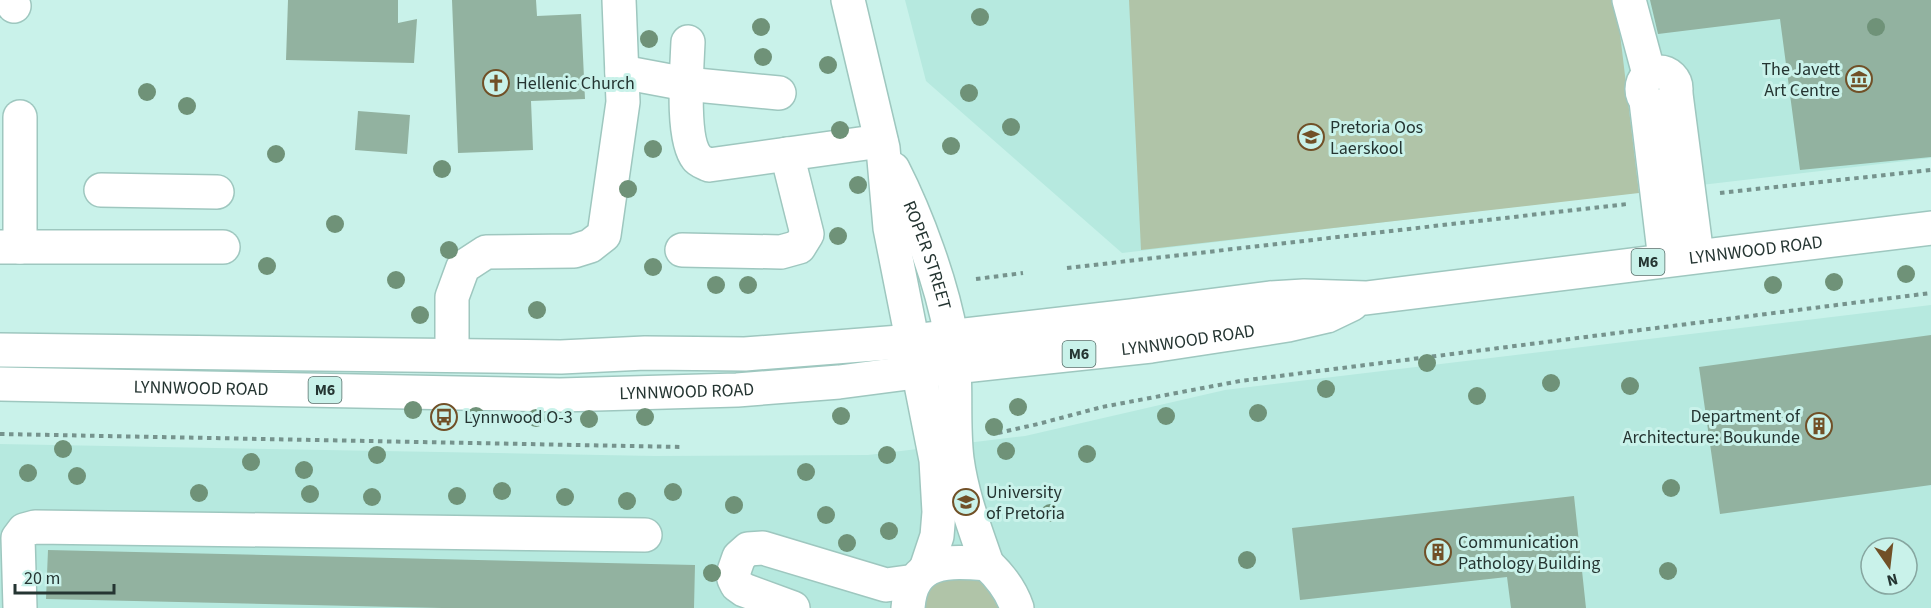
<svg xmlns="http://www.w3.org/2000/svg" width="1931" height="608" viewBox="0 0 1931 608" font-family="'Source Sans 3',sans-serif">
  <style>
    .built { fill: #b6e9df; fill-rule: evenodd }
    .green { fill: #b0c4a8 }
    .building { fill: #92b2a0 }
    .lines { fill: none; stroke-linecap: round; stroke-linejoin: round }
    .minor-casing { stroke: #9ec7bf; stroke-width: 36 }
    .major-casing { stroke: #9ec7bf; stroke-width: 36 }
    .path { stroke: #76938d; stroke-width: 4; stroke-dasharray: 4.5 4.5; stroke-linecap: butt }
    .minor { stroke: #fff; stroke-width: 33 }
    .major { stroke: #fff; stroke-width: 33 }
    .tree { fill: #6f9278 }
    .labels { text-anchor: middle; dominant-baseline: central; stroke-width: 6; stroke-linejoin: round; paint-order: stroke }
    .shield { fill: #c9f2ea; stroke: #566e69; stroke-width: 1.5 }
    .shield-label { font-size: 16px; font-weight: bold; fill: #253532 }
    .poi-label { font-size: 18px; fill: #253532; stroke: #c9f2ea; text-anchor: start }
    .street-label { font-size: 18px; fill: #253532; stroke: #c9f2ea }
  </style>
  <rect width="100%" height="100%" fill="#c9f2ea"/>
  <!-- built -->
  <path class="built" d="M905,0H1931V158L1122,253L926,81Z
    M1931,305V608H0V444L654,456L868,455L1025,436L1225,390ZM1871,548H1907V584H1871Z"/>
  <!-- green -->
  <path class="green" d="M1129,0H1616L1639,193L1141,250Z
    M977,571L1002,608H924L926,595L932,583Z"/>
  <!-- building -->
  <path class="building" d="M288,0H398V23L417,19L414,63L286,60Z
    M452,0H536L537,16L581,14L585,99L531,101L533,150L458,153Z
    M1650,0H1931V157L1800,170L1780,19L1658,34Z
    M358,111L410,115L407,154L355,150Z
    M1931,335V485L1720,514L1699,367Z
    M1574,496L1586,608H1511L1507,577L1300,600L1292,528Z
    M48,550L695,565L694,608H442L46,599Z"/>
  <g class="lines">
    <defs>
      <g id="minor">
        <path d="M10,0L14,6"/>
        <path d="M848,0L883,148L890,228L936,460L939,512L937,536L926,569"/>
        <path d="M1629,0L1649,74"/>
        <path d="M688,42C687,67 681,139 697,158C699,161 705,163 709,165L881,141"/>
        <circle cx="1659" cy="89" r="17"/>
        <path d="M622,72L686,84L779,93"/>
        <path d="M1676,94L1697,256"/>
        <path d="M1646,101L1665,260"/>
        <path d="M20,117V247"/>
        <path id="s1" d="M893,169C917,216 942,284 951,336C958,377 952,419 957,459C962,496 975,529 987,564"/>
        <path d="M101,190L217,192"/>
        <path d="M0,247H223"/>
        <path d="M682,250L781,252L799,247L807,234L787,154"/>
        <path d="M452,355V297L463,267L486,252L574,251L590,246L604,235L623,102L619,0"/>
        <path d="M20,608L18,538L24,530L35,527L645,535"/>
        <path d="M793,608L744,590L737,585L734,579L733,574L739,557L748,549L763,548L886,585L915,581"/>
        <path d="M908,608C911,558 949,561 987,564C1001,577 1011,590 1017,608"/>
      </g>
      <g id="major">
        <path id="s2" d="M0,350L561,357L645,353L745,354L913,341L1131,316L1270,298L1304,296L1366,298L1931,228"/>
        <path id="s3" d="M0,384L560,395L737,390L839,382L954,367L1151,346L1288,325L1327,316L1352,304"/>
      </g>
    </defs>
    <!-- minor casing -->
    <use href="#minor" class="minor-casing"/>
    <!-- major casing -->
    <use href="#major" class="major-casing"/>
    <!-- path -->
    <path class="path" d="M1720,193L1931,170
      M1067,268L1627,204
      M976,279L1023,273
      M998,433L1038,424L1102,407L1240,381L1931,293
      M0,434L682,447"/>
    <!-- minor -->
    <use href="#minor" class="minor"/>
    <!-- major -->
    <use href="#major" class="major"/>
  </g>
  <!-- trees -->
  <g class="tree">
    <circle cx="980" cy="17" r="9"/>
    <circle cx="761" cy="27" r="9"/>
    <circle cx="1876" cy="27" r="9"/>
    <circle cx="649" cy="39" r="9"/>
    <circle cx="763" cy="57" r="9"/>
    <circle cx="828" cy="65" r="9"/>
    <circle cx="147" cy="92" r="9"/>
    <circle cx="969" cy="93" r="9"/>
    <circle cx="187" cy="106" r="9"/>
    <circle cx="1011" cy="127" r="9"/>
    <circle cx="840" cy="130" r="9"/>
    <circle cx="951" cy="146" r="9"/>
    <circle cx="653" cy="149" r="9"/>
    <circle cx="276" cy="154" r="9"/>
    <circle cx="442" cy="169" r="9"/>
    <circle cx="858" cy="185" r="9"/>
    <circle cx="628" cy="189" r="9"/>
    <circle cx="335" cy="224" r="9"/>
    <circle cx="838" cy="236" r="9"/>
    <circle cx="449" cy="250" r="9"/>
    <circle cx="267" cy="266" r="9"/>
    <circle cx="653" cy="267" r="9"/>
    <circle cx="1906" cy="274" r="9"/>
    <circle cx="396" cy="280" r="9"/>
    <circle cx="1834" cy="282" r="9"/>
    <circle cx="716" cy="285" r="9"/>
    <circle cx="748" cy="285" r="9"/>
    <circle cx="1773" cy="285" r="9"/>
    <circle cx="537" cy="310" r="9"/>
    <circle cx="420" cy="315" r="9"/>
    <circle cx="1427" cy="363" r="9"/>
    <circle cx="1551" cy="383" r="9"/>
    <circle cx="1630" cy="386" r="9"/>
    <circle cx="1326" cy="389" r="9"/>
    <circle cx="1477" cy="396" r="9"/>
    <circle cx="1018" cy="407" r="9"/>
    <circle cx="413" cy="410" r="9"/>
    <circle cx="1258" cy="413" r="9"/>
    <circle cx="476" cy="416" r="9"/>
    <circle cx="841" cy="416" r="9"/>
    <circle cx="1166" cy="416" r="9"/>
    <circle cx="645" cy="417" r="9"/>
    <circle cx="536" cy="418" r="9"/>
    <circle cx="589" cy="419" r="9"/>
    <circle cx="994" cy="427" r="9"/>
    <circle cx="63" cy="449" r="9"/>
    <circle cx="1006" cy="451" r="9"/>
    <circle cx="1087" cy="454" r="9"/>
    <circle cx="377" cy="455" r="9"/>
    <circle cx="887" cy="455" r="9"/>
    <circle cx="251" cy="462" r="9"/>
    <circle cx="304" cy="470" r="9"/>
    <circle cx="806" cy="472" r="9"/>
    <circle cx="28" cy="473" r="9"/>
    <circle cx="77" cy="476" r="9"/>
    <circle cx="1671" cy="488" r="9"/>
    <circle cx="502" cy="491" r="9"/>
    <circle cx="673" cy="492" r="9"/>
    <circle cx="199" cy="493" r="9"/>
    <circle cx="310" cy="494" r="9"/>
    <circle cx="457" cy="496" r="9"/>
    <circle cx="372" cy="497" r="9"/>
    <circle cx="565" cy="497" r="9"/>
    <circle cx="627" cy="501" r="9"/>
    <circle cx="734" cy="505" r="9"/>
    <circle cx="1050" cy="513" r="9"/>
    <circle cx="826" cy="515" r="9"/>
    <circle cx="889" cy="531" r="9"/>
    <circle cx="847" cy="543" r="9"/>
    <circle cx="1247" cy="560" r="9"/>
    <circle cx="1668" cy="571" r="9"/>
    <circle cx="712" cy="573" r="9"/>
  </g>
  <!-- icons -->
  <defs>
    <symbol id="museum-ring" viewBox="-11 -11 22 22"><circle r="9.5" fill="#c9f2ea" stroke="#715027" stroke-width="1.5"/><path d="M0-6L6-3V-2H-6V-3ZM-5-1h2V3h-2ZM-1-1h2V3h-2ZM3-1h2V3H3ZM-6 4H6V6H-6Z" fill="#715027"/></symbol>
    <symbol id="church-ring" viewBox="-11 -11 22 22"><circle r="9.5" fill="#c9f2ea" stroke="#715027" stroke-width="1.5"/><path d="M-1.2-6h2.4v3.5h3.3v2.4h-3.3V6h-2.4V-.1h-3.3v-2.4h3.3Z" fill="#715027"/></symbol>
    <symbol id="school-ring" viewBox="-11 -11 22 22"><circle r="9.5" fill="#c9f2ea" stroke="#715027" stroke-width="1.5"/><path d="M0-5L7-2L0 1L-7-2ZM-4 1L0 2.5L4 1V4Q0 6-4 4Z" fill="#715027"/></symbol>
    <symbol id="bus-ring" viewBox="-11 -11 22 22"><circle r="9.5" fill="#c9f2ea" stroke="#715027" stroke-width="1.5"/><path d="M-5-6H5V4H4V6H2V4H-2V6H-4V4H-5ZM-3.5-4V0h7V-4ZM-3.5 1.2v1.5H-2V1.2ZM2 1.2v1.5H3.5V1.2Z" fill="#715027"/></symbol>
    <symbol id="building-ring" viewBox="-11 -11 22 22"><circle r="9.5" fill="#c9f2ea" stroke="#715027" stroke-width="1.5"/><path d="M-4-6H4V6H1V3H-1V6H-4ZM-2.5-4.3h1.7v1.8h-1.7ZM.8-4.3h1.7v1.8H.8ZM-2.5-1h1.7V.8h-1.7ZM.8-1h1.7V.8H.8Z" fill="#715027"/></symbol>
    <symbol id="university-ring" viewBox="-11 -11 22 22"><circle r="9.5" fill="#c9f2ea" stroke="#715027" stroke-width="1.5"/><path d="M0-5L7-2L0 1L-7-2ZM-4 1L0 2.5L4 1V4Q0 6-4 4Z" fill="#715027"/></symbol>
  </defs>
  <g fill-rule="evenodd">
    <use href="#museum-ring" x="1844" y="64" width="30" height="30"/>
    <use href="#church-ring" x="481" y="68" width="30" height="30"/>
    <use href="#school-ring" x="1296" y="122" width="30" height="30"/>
    <use href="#bus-ring" x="429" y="402" width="30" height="30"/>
    <use href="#building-ring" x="1804" y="411" width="30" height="30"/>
    <use href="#university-ring" x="951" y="487" width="30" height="30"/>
    <use href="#building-ring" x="1423" y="537" width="30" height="30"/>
  </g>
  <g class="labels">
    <!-- shield labels -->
    <g class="shield">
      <rect x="1631.5" y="249" width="33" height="26" rx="4.5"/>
      <rect x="1062.5" y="341" width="33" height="26" rx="4.5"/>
      <rect x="308.5" y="377" width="33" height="26" rx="4.5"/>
    </g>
    <g class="shield-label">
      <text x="1648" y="262">M6</text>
      <text x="1079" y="354">M6</text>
      <text x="325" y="390">M6</text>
    </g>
    <!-- poi labels -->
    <g class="poi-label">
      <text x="1840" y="69" text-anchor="end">The Javett<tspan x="1840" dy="21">Art Centre</tspan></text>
      <text x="516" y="83">Hellenic Church</text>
      <text x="1330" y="127">Pretoria Oos<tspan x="1330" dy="21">Laerskool</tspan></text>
      <text x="1800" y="416" text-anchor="end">Department of<tspan x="1800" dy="21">Architecture: Boukunde</tspan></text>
      <text x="464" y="417">Lynnwood O-3</text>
      <text x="986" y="492">University<tspan x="986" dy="21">of Pretoria</tspan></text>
      <text x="1458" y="542">Communication<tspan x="1458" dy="21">Pathology Building</tspan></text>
    </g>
    <!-- street labels -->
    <g class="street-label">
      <text stroke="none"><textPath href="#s2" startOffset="1762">LYNNWOOD ROAD</textPath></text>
      <text stroke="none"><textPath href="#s1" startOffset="93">ROPER STREET</textPath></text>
      <text stroke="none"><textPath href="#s3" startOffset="1191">LYNNWOOD ROAD</textPath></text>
      <text stroke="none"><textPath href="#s3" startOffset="201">LYNNWOOD ROAD</textPath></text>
      <text stroke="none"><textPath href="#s3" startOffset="687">LYNNWOOD ROAD</textPath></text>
    </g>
  </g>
  <!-- north arrow -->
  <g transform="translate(1889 566) rotate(166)"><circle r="28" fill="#c9f2ea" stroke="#87a6a0" stroke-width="1.5"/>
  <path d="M0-4.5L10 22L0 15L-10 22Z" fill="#715027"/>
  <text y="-9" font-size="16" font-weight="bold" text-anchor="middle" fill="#253532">N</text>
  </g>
  <!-- scale -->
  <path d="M15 584v9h99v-9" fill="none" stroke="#253532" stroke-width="3"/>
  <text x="24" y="584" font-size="18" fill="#253532" stroke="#c9f2ea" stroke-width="4.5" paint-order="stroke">20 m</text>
</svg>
